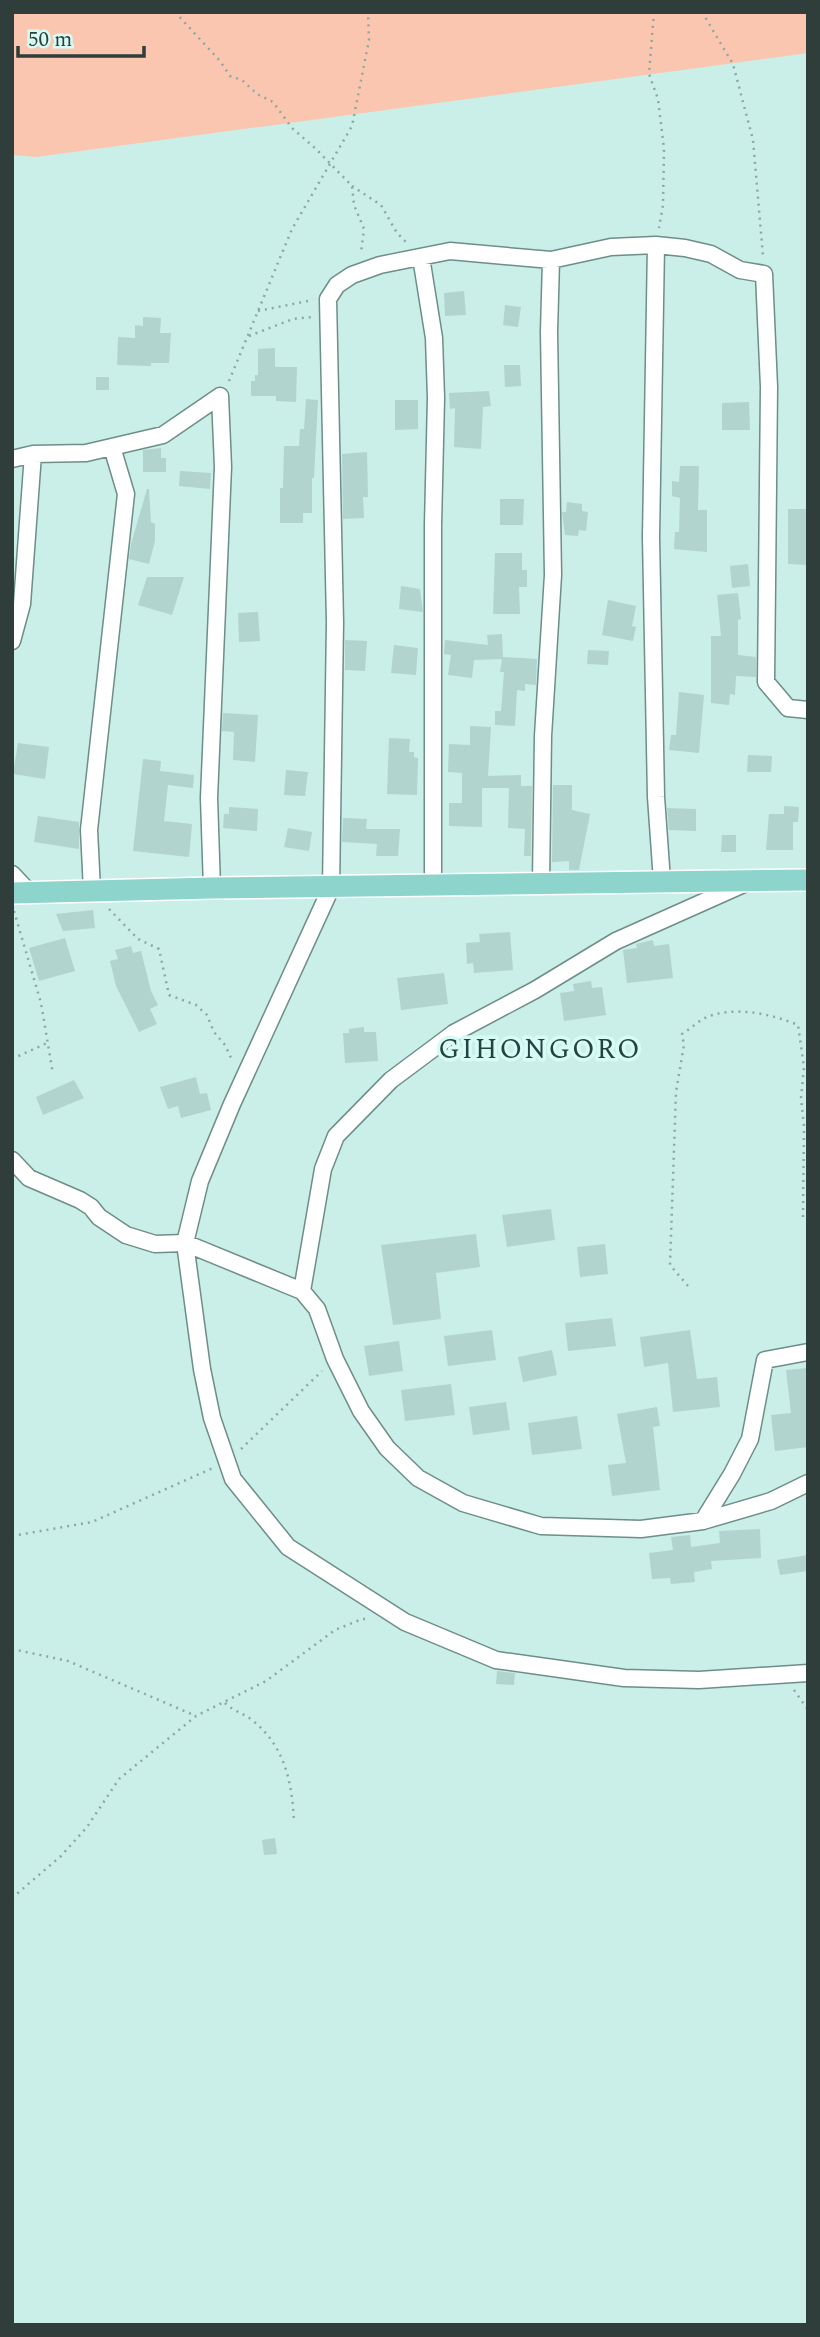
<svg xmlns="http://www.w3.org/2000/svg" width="820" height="2337" viewBox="0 0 820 2337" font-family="Spectral,serif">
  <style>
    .green { fill: #fbc6b0 }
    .building { fill: #b1d4ce }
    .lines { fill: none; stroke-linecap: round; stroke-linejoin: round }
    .minor-casing { stroke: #6d8e89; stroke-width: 19 }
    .major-casing { stroke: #fff; stroke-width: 24 }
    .path { stroke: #8da8a4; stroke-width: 2.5; stroke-dasharray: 2 5; stroke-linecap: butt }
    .minor { stroke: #fff; stroke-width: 16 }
    .major { stroke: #8cd4cc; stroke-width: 21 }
    .labels { text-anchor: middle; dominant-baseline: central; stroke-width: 7; stroke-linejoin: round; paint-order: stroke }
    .quarter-label { font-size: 28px; letter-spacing: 2px; fill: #24433f; stroke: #d7fbf5 }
  </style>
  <rect width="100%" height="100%" fill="#caeee8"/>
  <!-- green -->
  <path class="green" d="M12,12H808V53L36,157L12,155Z"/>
  <!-- building -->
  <path class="building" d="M464,291L466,315L445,316L444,293Z
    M505,305L521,307L518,327L503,325Z
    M143,317L161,318L160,333H171L169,363H151V366L117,365L118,337L135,338V325L143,326Z
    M275,348V367H297L296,402L276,401V396H251V381H255V375H258V349Z
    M504,365H520L521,386L505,387Z
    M96,377H109V390H96Z
    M489,391L491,406L483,407L481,449L454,447L455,408L450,409L449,393Z
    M306,399L318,400L314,478H312V513H303V523H280V488H283L284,446H299L300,429H304Z
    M395,400H418V429L395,430Z
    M749,402L750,430H722V403Z
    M161,448V458H166V472H143V450Z
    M367,452L368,497H363L364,518L343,519L342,454Z
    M680,466H699L698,510H707V552L674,549L675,532H679L680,498L672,496V481L679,482Z
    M180,471L211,473L210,489L179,486Z
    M147,489H149L151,522L155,524V541L149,564L129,559L131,544Z
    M500,499H524L523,525H500Z
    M567,502L582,504V511L588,512L586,531L579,530L578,536L565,535L562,512H566Z
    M788,509H808V565L788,564Z
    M495,553H522V570H527V587H519L520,614H493Z
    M748,564L750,586L732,588L730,566Z
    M147,577H184L172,615L138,605Z
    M401,586L420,589L423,612L399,609Z
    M738,593L741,619L738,620V655L756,657V677L736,676L735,695L730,694L729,705L711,703V636H721L717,595Z
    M608,600L636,606L632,626L636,627L633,641L602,635Z
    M258,612L260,641L239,642L238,613Z
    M502,634L503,657L537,659L536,685L525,684V691L517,690L515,726L495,725V711H501L504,672H500L502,659L474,660L472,678L448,675L451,655L444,654L445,640L488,645L487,635Z
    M345,640L367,641L365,671L345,670Z
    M394,645L418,648L416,675L391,673Z
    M588,650L609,651L608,665L587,664Z
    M679,692L704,695L699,753L669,750L671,735H676Z
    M223,713L258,715L255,762L233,760L234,732L222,731Z
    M470,726L491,727L488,776L521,775V786H532L531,856H524L525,829L508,828L509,788H482V827L449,826V803H462V773L448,772L449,744L470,745Z
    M389,738L410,739L409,752H414V757L418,758L417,795L387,794Z
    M18,743L49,747L45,779L13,774Z
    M748,755L772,756L771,772H747Z
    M143,759L161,761L160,771L194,775L193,788L168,785L164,821L192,824L189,857L133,851Z
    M286,770L308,772L305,796L284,795Z
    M553,785H572V810L590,814L579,870H569V861L552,862Z
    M784,806L799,807L798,822H793V850H766L769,814H784Z
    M229,807L258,809L257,831L223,828L224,814H229Z
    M667,808L696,809V831L669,830Z
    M38,816L79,822V849L34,842Z
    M343,818L367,819L366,829H400L398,856H376L377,844L342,842Z
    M288,828L312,832L309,851L284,847Z
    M722,835H736V852H721Z
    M93,910L95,928L63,931L56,914Z
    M510,932L513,970L474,973L473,963L467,964L466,943L480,942L479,934Z
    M65,938L75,971L39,981L29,948Z
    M653,940L654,946L669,944L673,978L627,983L623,950L637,948L636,944Z
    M131,946L133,953L141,951L151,991L158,1005L150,1009L157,1024L139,1032L116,986L110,961L118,959L115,950Z
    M444,973L448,1004L401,1010L397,978Z
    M591,981L592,988L602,987L606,1015L564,1021L560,993L574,991L573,984Z
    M364,1027V1032H376L378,1061L345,1063L343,1033H349V1029Z
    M196,1077L200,1094L207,1093L211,1110L181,1118L178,1106L168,1109L160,1087Z
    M74,1080L84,1098L43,1115L36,1097Z
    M551,1209L555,1240L507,1247L502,1215Z
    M476,1234L480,1267L436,1273L441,1319L393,1325L381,1245Z
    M605,1244L608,1274L580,1277L577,1247Z
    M612,1318L616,1346L568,1351L565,1323Z
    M492,1330L496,1360L448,1366L444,1336Z
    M690,1330L697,1379L717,1377L720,1407L673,1412L668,1363L644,1367L640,1337Z
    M399,1341L403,1371L369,1376L364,1346Z
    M552,1350L557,1375L523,1382L518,1357Z
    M808,1368V1447L775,1451L771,1415L791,1413L786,1370Z
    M451,1384L455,1415L405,1421L401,1390Z
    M506,1402L510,1430L473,1435L469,1407Z
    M657,1407L660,1426L653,1427L660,1490L612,1496L608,1465L626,1463L617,1414Z
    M577,1416L582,1449L532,1455L528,1423Z
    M760,1529L761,1558L711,1561L712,1569L694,1572L695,1582L671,1584L670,1578L652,1579L649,1553L673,1550L671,1537L690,1535L691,1547L720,1543L719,1531Z
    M808,1555V1571L780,1575L777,1560Z
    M497,1671L515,1673L514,1685L496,1684Z
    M275,1838L277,1854L264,1855L262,1840Z"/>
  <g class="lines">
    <defs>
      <path id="minor" d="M656,245L651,537L656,797L662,881
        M421,257L434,338L436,398L433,525V886
        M12,459L33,454L86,453L163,435L220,396
        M12,641L22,604L33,454
        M808,710L788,708L766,682L769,387L764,274L740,270L711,254L685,248L656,245L611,247L551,260L450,251L380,265L352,275L337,285L328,299L335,622L331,888L232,1104L200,1181L185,1243L202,1369L212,1418L233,1479L288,1547L405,1622L496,1660L624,1678L699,1680L808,1673
        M12,874L30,893
        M541,883L543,736L553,575L549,332L551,260
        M212,888L209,798L223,467L220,396
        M92,890L89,830L126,494L112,447
        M12,1160L29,1178L80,1200L91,1207L99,1217L126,1235L155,1244L185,1243L302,1291L317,1309L335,1359L361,1411L387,1448L418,1478L463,1503L541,1526L641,1529L703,1521L771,1501L808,1483
        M302,1291L323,1169L336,1136L391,1080L454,1033L535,990L616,941L746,883
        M703,1521L732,1474L750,1439L765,1360L808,1352"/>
      <path id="major" d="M12,893L212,888L808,880"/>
    </defs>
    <!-- minor casing -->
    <use href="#minor" class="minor-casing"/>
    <!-- major casing -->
    <use href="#major" class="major-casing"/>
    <!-- path -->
    <path class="path" d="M175,12L220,61L230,76L242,80L257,94L273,102L292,128L316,149L352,186L354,205L364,229L361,253
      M654,12L649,74L658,99L664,149L663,205L659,228
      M702,12L733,64L753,140L763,256
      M352,186L381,205L397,233L407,243
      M258,311L313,300
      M249,336L293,319L312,317
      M229,381L292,229L352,126L369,40L368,12
      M109,909L138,939L159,949L169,995L196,1005L207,1015L214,1032L225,1045L233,1062
      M14,911L41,1003L53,1074
      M12,1059L47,1043
      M688,1286L670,1265L676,1092L684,1045L682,1034C690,1029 697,1022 705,1018C732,1005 772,1014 798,1025L804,1067L801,1098L804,1126L803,1218L808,1221
      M241,1449L322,1371
      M12,1536L92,1522L213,1468
      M12,1649L68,1661L196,1716
      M794,1690L808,1710
      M225,1703C233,1711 243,1713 252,1720C285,1746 292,1782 294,1822
      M12,1898L61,1856L87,1827L119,1779L196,1716L266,1681L335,1630L362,1619H370"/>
    <!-- minor -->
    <use href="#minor" class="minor"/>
    <!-- major -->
    <use href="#major" class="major"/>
  </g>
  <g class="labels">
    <!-- quarter labels -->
    <g class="quarter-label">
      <text x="540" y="1049">GIHONGORO</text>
    </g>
  </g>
  <!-- border -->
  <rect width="820" height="2337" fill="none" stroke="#2f3d3b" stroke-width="28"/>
  <!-- scale -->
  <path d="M18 46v10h126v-10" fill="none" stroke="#2f3d3b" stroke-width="3.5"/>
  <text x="28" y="46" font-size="21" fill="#2f3d3b" stroke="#d7fbf5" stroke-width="5" paint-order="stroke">50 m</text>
</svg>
